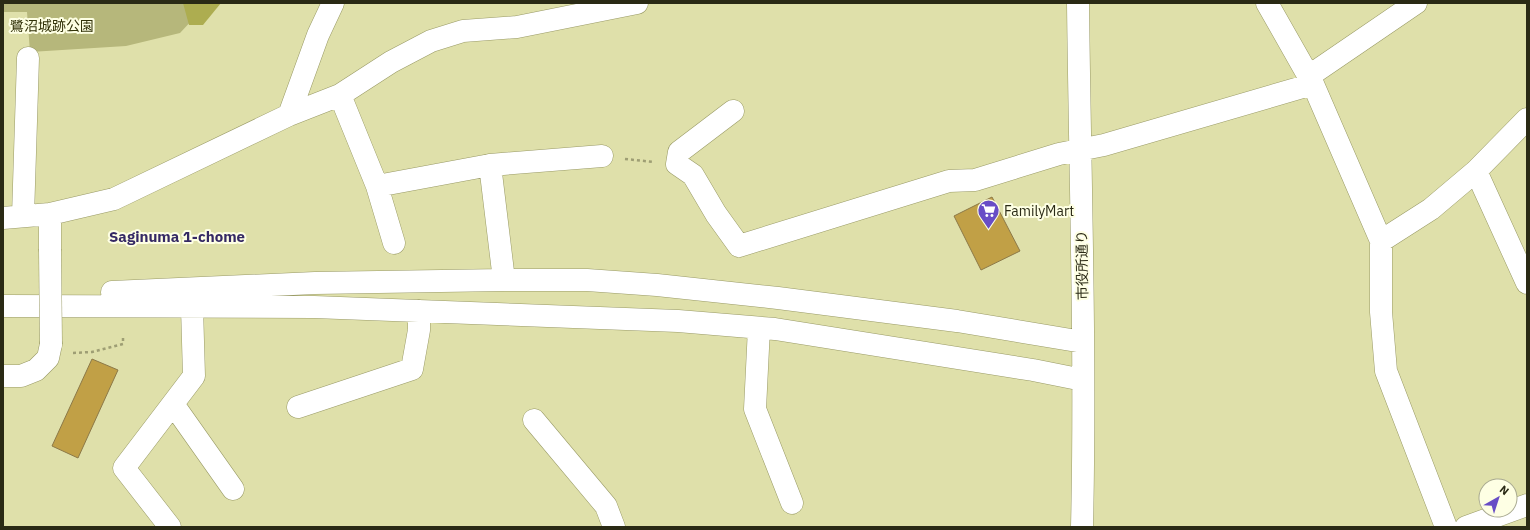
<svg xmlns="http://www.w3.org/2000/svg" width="1530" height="530" viewBox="0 0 1530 530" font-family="'IBM Plex Sans','Noto Sans JP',sans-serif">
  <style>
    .green { fill: #b6b77b }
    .forest { fill: #adad50 }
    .building { fill: #c1a046; stroke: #8c7948 }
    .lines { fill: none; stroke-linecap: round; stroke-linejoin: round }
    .minor-casing { stroke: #999a66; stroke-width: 23 }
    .path { stroke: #9e9e74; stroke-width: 2.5; stroke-dasharray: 3 3; stroke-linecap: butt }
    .minor { stroke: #fff; stroke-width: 22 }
    .minor-bridge-casing { stroke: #999a66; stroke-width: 23; stroke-linecap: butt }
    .minor-bridge { stroke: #fff; stroke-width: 22 }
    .labels { text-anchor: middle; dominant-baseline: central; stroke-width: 4; stroke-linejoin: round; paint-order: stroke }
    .park-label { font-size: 14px; fill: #323209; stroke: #feffe4 }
    .poi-label { font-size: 14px; fill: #2a2a15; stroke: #feffe4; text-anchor: start }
    .street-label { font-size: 14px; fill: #2a2a15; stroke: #feffe4 }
    .neighbourhood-label { font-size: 15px; font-weight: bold; fill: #352964; stroke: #feffe4 }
  </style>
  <rect width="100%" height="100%" fill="#dfe0aa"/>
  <!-- green -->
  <path class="green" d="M3,3H208L180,33L126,46L30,52L27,12H3Z"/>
  <!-- forest -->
  <path class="forest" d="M183,3H221L203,25H189Z"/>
  <!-- building -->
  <path class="building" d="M992,197L1020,251L981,270L954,216Z
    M92,359L118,370L78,458L52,446Z"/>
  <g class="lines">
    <defs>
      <path id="minor" d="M1078,3C1080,178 1086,352 1082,527
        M1267,3L1313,84L1381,241V312L1386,371L1446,527
        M1309,76L1416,3
        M340,95L377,186L394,243
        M733,111L679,152L677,164L693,175L716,214L739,246L949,181L975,180L1059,154L1104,145L1313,84
        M289,115L318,35L333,3
        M490,165L504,280
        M1476,171L1527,283
        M377,186L490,165L602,156
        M50,214V249
        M23,216L28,58
        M3,218L50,214L114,199L289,115L340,95L391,62L431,41L463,31L517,27L637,3
        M1381,241L1431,209L1476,171L1527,119
        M112,292L315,283L504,280H587L657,285L778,298L957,321L1083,342
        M3,306L314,307L678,321L775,329L1033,370L1083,380
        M759,328L755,409L792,503
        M3,376H21L36,370L48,358L51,344
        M173,404L233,489
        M298,407L412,369L419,330V311
        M534,420L606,506L614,527
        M170,527L124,468L194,376L192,307
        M1466,527L1527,505"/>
    </defs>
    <!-- minor casing -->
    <use href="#minor" class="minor-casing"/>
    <!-- path -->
    <path class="path" d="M625,159L654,162
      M73,353L92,352L123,344V335"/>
    <!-- minor -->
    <use href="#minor" class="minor"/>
    <defs>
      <path id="minor-bridge" d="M50,249L51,344"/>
    </defs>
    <!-- minor-bridge casing -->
    <use href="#minor-bridge" class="minor-bridge-casing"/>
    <!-- minor-bridge -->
    <use href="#minor-bridge" class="minor-bridge"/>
  </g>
  <!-- icons -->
  <defs>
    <symbol id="supermarket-pin" viewBox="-11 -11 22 30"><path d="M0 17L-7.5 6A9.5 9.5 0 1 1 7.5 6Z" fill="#684dc6" stroke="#feffe4"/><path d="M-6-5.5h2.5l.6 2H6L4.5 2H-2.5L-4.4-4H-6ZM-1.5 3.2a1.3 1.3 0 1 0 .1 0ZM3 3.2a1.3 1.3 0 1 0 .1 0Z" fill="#fff"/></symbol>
  </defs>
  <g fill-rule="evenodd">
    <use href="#supermarket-pin" x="976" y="198" width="25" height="34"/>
  </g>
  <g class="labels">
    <!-- park labels -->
    <g class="park-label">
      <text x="52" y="26">鷺沼城跡公園</text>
    </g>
    <!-- poi labels -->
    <g class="poi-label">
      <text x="1004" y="211">FamilyMart</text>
    </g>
    <!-- street labels -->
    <g class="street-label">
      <text transform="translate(1082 265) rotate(-91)">市役所通り</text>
    </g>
    <!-- neighbourhood labels -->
    <g class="neighbourhood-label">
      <text x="177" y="236">Saginuma 1-chome</text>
    </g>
  </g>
  <!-- border -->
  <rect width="1530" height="530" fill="none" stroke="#2a2a15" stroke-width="8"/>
  <!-- north arrow -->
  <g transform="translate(1498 498) rotate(39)"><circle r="19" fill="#feffe4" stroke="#a9aa91"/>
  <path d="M0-3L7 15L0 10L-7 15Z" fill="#684dc6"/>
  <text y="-6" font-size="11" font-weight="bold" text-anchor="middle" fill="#2a2a15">N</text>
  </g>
</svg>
